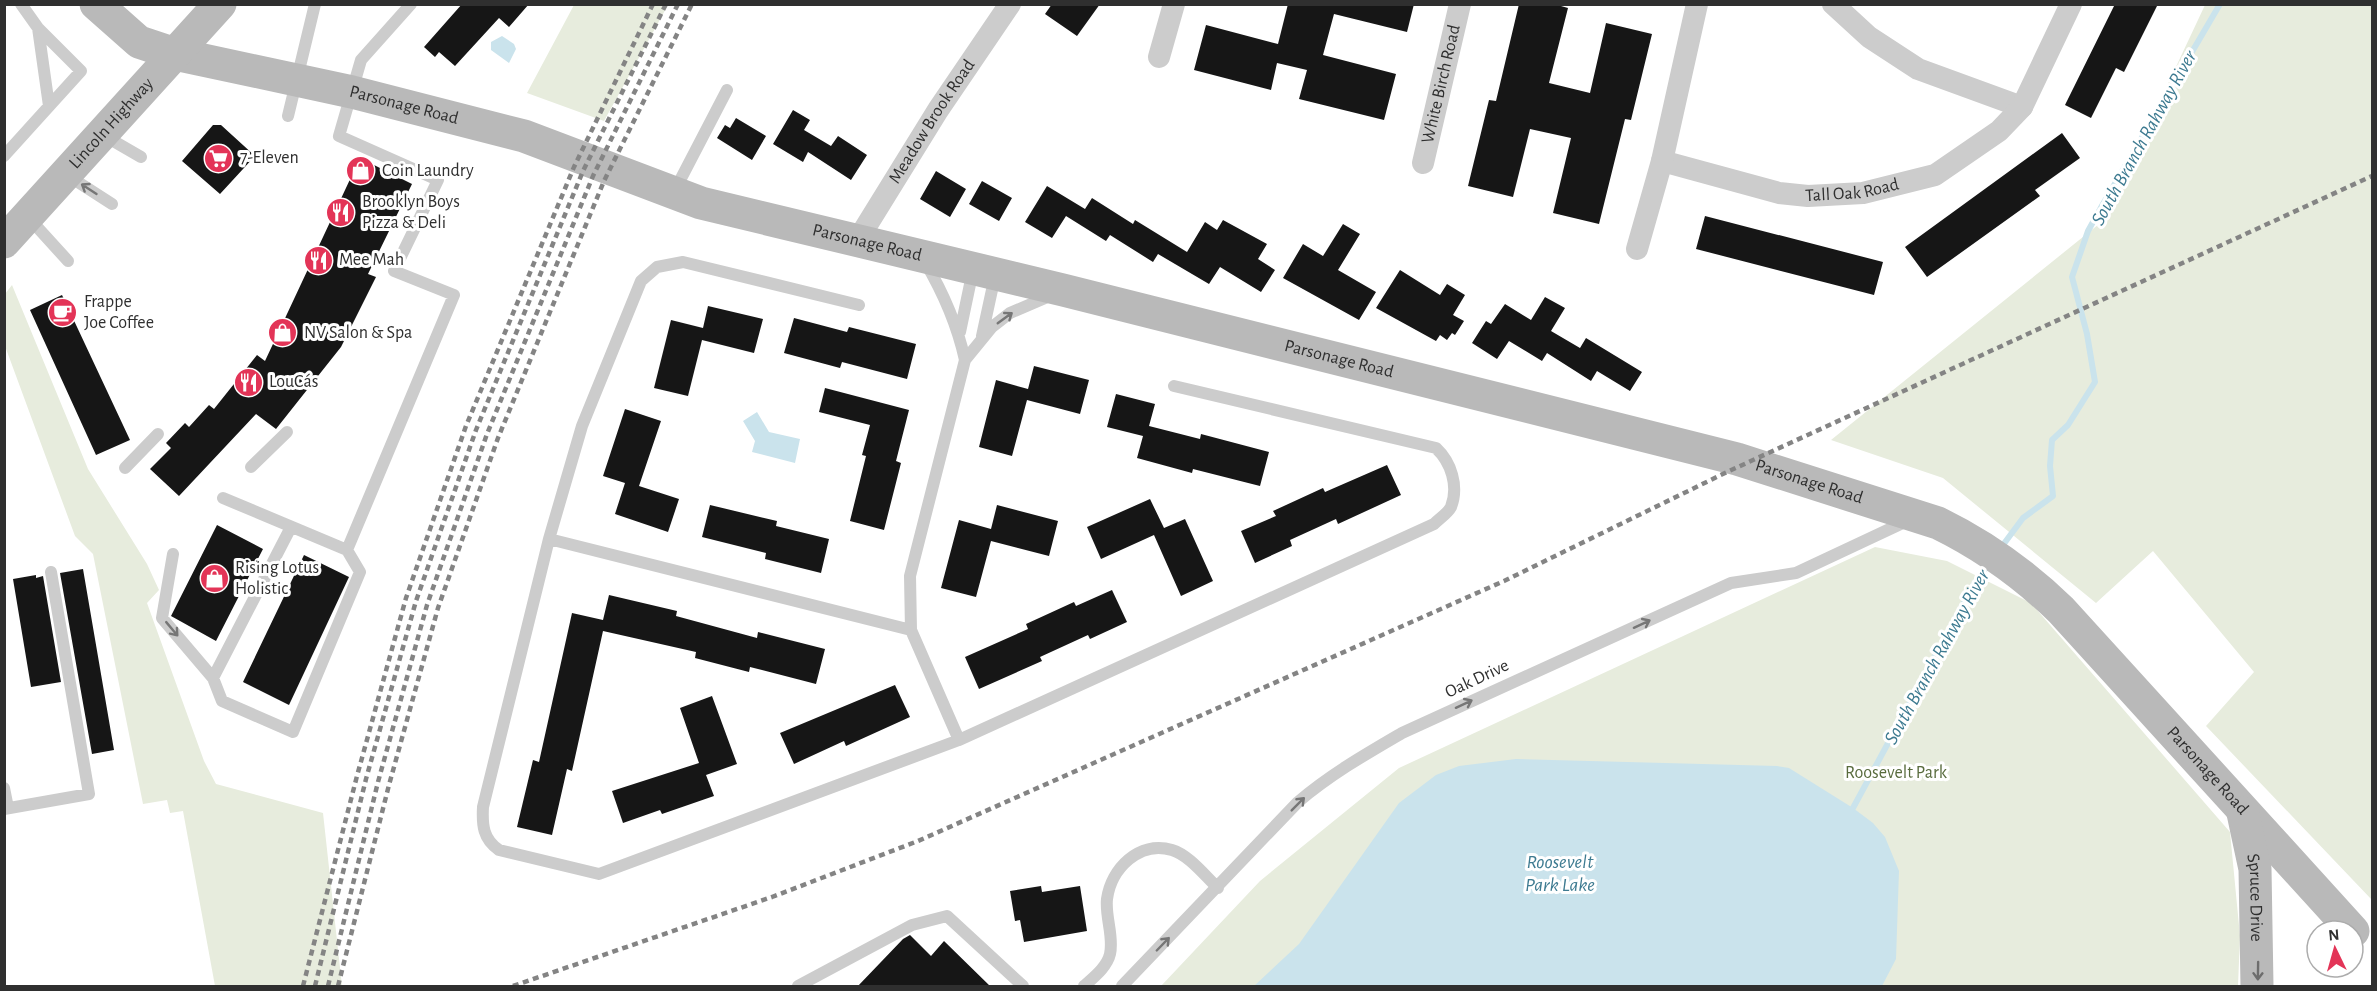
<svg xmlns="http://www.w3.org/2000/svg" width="2377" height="991" viewBox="0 0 2377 991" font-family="'Alegreya Sans',sans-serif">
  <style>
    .green { fill: #e7ecdd }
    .water { fill: #cae3ec }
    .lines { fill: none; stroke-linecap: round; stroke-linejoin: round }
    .stream { stroke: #cae3ec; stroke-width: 6 }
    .building { fill: #161616 }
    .lane { stroke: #ccc; stroke-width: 12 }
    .street { stroke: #ccc; stroke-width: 22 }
    .secondary { stroke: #b9b9b9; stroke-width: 33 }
    .rail { stroke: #848484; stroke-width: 4.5; stroke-dasharray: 6 4.5; stroke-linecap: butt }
    .oneway { stroke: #767676 }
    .oneway2 { stroke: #6d6d6d }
    .labels { text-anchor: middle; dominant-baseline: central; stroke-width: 6; stroke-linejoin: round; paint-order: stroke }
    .street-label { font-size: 18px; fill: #2f2f2f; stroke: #fff }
    .poi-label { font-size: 18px; fill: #2f2f2f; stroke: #fff; text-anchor: start }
    .park-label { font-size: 18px; fill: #586b3d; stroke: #fff }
    .water-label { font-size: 20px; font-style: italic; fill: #3e7b91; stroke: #fff }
  </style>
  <rect width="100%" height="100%" fill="#fff"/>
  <!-- green -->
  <path class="green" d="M574,5H668L604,121L527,93Z
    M2205,5H2372V900L2206,726L2254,672L2153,551L2096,603L1943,478L1831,440L2104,220Z
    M12,285L88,469L147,564L159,590L147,603L204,761L216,784L323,813L342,986H215L183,811L170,813L167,800L143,804L93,554L75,536L5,346V294Z
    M1875,547L1947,561L2031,603L2230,832L2240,936L2238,986H1161L1260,881L1399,768Z"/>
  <!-- water -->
  <path class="water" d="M502,36L514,44L516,49L509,63L491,50V42Z
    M757,412L769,432L800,439L795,463L752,452L755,441L743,421Z
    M1516,759L1777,766L1789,768L1853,808L1873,823L1885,837L1899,871L1896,959L1882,986H1254L1299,944L1399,803L1436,775L1459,766Z"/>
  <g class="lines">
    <!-- stream -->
    <path class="stream" d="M2000,549L2023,518L2053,496L2050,466L2052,440L2068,425L2095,382L2087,334L2072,277L2088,231L2103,204L2220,4
      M1853,808L1974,584L1988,565"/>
  </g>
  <!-- building -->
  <path class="building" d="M462,4H529L509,27L499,18L455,66L439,52L435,57L424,47Z
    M1052,4H1100L1077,36L1045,14Z
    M1288,4H1414L1407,32L1334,14L1323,55L1396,74L1384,120L1299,99L1307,70L1277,63L1271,90L1194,70L1206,25L1278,44Z
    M1519,4H1554L1568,8L1549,83L1590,93L1606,23L1652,34L1631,120L1625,119L1599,224L1553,213L1571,138L1530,129L1513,197L1468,186L1489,100L1496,101Z
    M2115,4H2158L2124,72L2116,68L2091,118L2065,105Z
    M793,110L810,120L804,130L831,146L838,136L867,155L851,180L808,152L803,162L773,144Z
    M736,118L766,136L752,160L717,138L725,125L730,128Z
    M213,125H221L255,156L220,194L182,161Z
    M2062,133L2080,158L2035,190L2040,196L1927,277L1905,247Z
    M360,158L412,184L368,274L376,277L341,347L276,429L256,414L179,496L150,469L171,448L166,443L185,423L189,427L209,405L214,409L257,355L265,361Z
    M936,171L966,189L950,217L920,199Z
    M982,181L1012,198L999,221L969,204Z
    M1047,186L1085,209L1092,198L1133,224L1135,220L1187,252L1205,222L1217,230L1223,220L1267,244L1258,259L1275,270L1261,292L1220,267L1209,284L1158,254L1153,262L1110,235L1106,241L1066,216L1052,238L1025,222Z
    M1705,216L1883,262L1874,295L1696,249Z
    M1343,224L1360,234L1338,270L1376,292L1359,320L1283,278L1303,244L1323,256Z
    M1400,270L1440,295L1447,284L1465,295L1453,315L1464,321L1455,335L1452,333L1447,340L1440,335L1436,341L1376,308Z
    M62,295L130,440L96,455L30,310Z
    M1545,297L1565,308L1551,331L1580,348L1586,338L1642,372L1630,391L1597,371L1591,381L1547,353L1542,361L1509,341L1497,359L1472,343L1486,321L1491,324L1505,304L1531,320Z
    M708,306L763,319L754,353L702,340L688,396L654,388L671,320L703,328Z
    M794,318L847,332L849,327L916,344L907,379L842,362L840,368L784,353Z
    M1034,366L1089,380L1080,414L1027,400L1012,456L979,447L996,380L1028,389Z
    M825,388L909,410L896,461L901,463L884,530L850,521L866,456L862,455L870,425L819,412Z
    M1116,394L1155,404L1149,426L1200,439L1201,434L1269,452L1260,486L1193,469L1192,473L1137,458L1143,436L1107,427Z
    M625,409L661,421L639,486L679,499L668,532L615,514L625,483L603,476Z
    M1387,465L1401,495L1338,524L1336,519L1290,540L1292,546L1255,563L1241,531L1276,516L1273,511L1323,488L1325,492Z
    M1150,499L1164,528L1185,519L1213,581L1181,596L1154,535L1101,559L1087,527Z
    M710,505L777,521L776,526L829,539L821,573L765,559L766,553L702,537Z
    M997,505L1058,521L1049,556L991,541L976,597L941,588L959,520L991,529Z
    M217,525L263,549L216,641L171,616Z
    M304,555L349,577L289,705L243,682Z
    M83,569L114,750L92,754L60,573Z
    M36,575V578L43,576L61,682L31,687L13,579Z
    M1112,590L1127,622L1090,639L1088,635L1040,657L1042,661L979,689L965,657L1028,629L1026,624L1074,602L1076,606Z
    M609,595L677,611L676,616L757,638L758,632L825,649L816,684L750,667L749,672L695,658L696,652L603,631L572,771L567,769L552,835L517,827L533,760L539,762L572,613L603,620Z
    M895,685L910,717L846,746L844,741L794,764L780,733Z
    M712,696L737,764L706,775L714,796L662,814L660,810L623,823L612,791L699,763L680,708Z
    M1041,886L1042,892L1080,886L1087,931L1024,942L1020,920L1015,921L1010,891Z
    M910,935L931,956L944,941L991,987H857L903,939Z"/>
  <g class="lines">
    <!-- lane -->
    <path class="lane" d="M38,28L49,106
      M288,116L315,4
      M103,135L141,157
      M4,156L81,71L38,28L21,4
      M67,175L112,204
      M675,190L727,90
      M28,217L68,261
      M925,262C944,294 957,324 965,360
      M859,305L683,262L657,267L641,281L582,426L549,539L483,807C482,825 483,839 499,850L599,874L959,740L1434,524C1439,519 1448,513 1451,507C1459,486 1451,462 1436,448L1174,386
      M960,332L973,270
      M982,336L995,276
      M251,467L287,432
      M125,468L158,434
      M223,498L347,550L454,295L394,271L438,180L339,136L361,60L411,4
      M549,539L911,630
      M173,554L162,618L213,678L222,701L293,732L360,572L347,550
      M213,678L291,527
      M959,740L911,630L910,576L965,360L992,327L1010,313L1052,295
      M4,788L8,808
      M4,809L89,794L51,572
      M798,986L912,925L947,916L1023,986
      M1084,986C1094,977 1107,967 1110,954C1114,936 1105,917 1107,899C1111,869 1139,840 1172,850C1189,855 1205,876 1218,888
      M1122,986L1298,802C1331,774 1366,754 1402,733L1731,583L1796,573L1909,520"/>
    <!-- street -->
    <g class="street">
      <path d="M1833,4L1869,37L1918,69L2022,107"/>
      <path d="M1159,57L1174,4"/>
      <path id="s1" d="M1662,161L1779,193L1808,196L1863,193L1935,175L1999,131L2022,107L2071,4"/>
      <path id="s2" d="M1423,163L1460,4"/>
      <path id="s3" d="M857,241L938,110L1010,4"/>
      <path d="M1637,249L1662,161L1697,4"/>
    </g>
    <!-- secondary -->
    <g class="secondary">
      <path id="s4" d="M96,4L139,42L175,54L352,92L524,136L701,203L1063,290L1737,459L1938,523C1985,546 2024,574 2061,610L2353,931"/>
      <path id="s5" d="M4,242L220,4"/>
      <path id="s6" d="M2243,813L2255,869L2257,986"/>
    </g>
    <!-- rail -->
    <path class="rail" d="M303,986L357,776L406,598L466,426L574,167L653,4
      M315,986L366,779L416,601L476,430L583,171L666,4
      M328,986L378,782L427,605L487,434L593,176L678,4
      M338,986L389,785L438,608L498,438L604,181L692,4
      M513,986L772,897L918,841L1504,581L1727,472L2372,176"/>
  </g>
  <!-- one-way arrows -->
  <defs><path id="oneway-shaft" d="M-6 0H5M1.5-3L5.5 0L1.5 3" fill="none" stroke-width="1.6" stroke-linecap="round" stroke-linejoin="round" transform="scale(1.5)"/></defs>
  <g class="oneway">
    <use href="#oneway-shaft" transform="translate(89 189) rotate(-147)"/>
    <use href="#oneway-shaft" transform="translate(1005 318) rotate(-36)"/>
    <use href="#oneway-shaft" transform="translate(1642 624) rotate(-25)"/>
    <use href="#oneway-shaft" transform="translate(172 629) rotate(50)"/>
    <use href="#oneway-shaft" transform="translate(1464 704) rotate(-25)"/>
    <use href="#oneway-shaft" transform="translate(1298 804) rotate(-45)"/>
    <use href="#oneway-shaft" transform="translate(1163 944) rotate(-46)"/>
  </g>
  <use class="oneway2" href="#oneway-shaft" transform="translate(2258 971) rotate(91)"/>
  <!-- icons -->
  <defs>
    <symbol id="supermarket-disc" viewBox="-11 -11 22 22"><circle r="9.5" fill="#e33457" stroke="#fff"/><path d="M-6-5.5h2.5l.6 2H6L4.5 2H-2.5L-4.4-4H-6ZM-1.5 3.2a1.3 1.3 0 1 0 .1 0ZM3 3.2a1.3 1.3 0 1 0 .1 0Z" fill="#fff"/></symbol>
    <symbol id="shop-disc" viewBox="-11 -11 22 22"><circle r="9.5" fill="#e33457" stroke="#fff"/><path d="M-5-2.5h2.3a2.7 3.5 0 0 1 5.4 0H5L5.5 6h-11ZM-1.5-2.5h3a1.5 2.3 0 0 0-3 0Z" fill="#fff"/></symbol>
    <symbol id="restaurant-disc" viewBox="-11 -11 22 22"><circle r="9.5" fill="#e33457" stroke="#fff"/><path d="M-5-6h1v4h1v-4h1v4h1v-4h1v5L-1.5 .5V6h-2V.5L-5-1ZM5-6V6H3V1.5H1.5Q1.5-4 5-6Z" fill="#fff"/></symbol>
    <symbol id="cafe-disc" viewBox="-11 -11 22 22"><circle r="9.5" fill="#e33457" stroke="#fff"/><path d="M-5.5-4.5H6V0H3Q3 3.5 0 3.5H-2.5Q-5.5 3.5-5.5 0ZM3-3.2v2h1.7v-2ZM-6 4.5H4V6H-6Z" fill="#fff"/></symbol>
  </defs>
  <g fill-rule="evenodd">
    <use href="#supermarket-disc" x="202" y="142" width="33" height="33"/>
    <use href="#shop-disc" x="344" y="154" width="33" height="33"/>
    <use href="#restaurant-disc" x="324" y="196" width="33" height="33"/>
    <use href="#restaurant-disc" x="302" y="244" width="33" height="33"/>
    <use href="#cafe-disc" x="46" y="296" width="33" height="33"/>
    <use href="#shop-disc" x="266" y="316" width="33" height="33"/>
    <use href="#restaurant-disc" x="232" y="366" width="33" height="33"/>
    <use href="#shop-disc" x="198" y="562" width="33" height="33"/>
  </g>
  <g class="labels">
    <!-- street labels -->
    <g class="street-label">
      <text stroke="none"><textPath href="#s2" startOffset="81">White Birch Road</textPath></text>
      <text stroke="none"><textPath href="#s4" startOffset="330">Parsonage Road</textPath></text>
      <text stroke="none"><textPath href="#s3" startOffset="141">Meadow Brook Road</textPath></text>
      <text stroke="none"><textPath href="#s5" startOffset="160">Lincoln Highway</textPath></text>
      <text stroke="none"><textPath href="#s1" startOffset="195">Tall Oak Road</textPath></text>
      <text stroke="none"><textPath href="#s4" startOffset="814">Parsonage Road</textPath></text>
      <text stroke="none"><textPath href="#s4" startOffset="1300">Parsonage Road</textPath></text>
      <text stroke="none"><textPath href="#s4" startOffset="1786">Parsonage Road</textPath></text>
      <text transform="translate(1477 679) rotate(-25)">Oak Drive</text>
      <text stroke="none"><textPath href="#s4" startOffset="2290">Parsonage Road</textPath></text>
      <text stroke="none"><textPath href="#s6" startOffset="86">Spruce Drive</textPath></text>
    </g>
    <!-- poi labels -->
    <g class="poi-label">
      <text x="240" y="158">7-Eleven</text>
      <text x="382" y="171">Coin Laundry</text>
      <text x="362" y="202">Brooklyn Boys<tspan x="362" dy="21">Pizza &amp; Deli</tspan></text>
      <text x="339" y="260">Mee Mah</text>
      <text x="84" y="302">Frappe<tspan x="84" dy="21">Joe Coffee</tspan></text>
      <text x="304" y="333">NV Salon &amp; Spa</text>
      <text x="269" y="382">LouCás</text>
      <text x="235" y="568">Rising Lotus<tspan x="235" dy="21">Holistic</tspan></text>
    </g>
    <!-- park labels -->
    <g class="park-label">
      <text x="1896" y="773">Roosevelt Park</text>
    </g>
    <!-- water labels -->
    <g class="water-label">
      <text transform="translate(2144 138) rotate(-61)">South Branch Rahway River</text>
      <text transform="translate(1937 657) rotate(-61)">South Branch Rahway River</text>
      <text x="1560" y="862">Roosevelt<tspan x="1560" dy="23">Park Lake</tspan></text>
    </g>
  </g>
  <!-- border -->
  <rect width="2377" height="991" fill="none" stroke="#2f2f2f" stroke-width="12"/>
  <!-- north arrow -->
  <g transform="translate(2335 949) rotate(355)"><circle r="28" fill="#ffffff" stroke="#acacac" stroke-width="1.5"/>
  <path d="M0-4.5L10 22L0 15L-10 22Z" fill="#e33457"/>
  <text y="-9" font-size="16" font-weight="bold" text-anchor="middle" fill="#2f2f2f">N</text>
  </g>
</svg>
